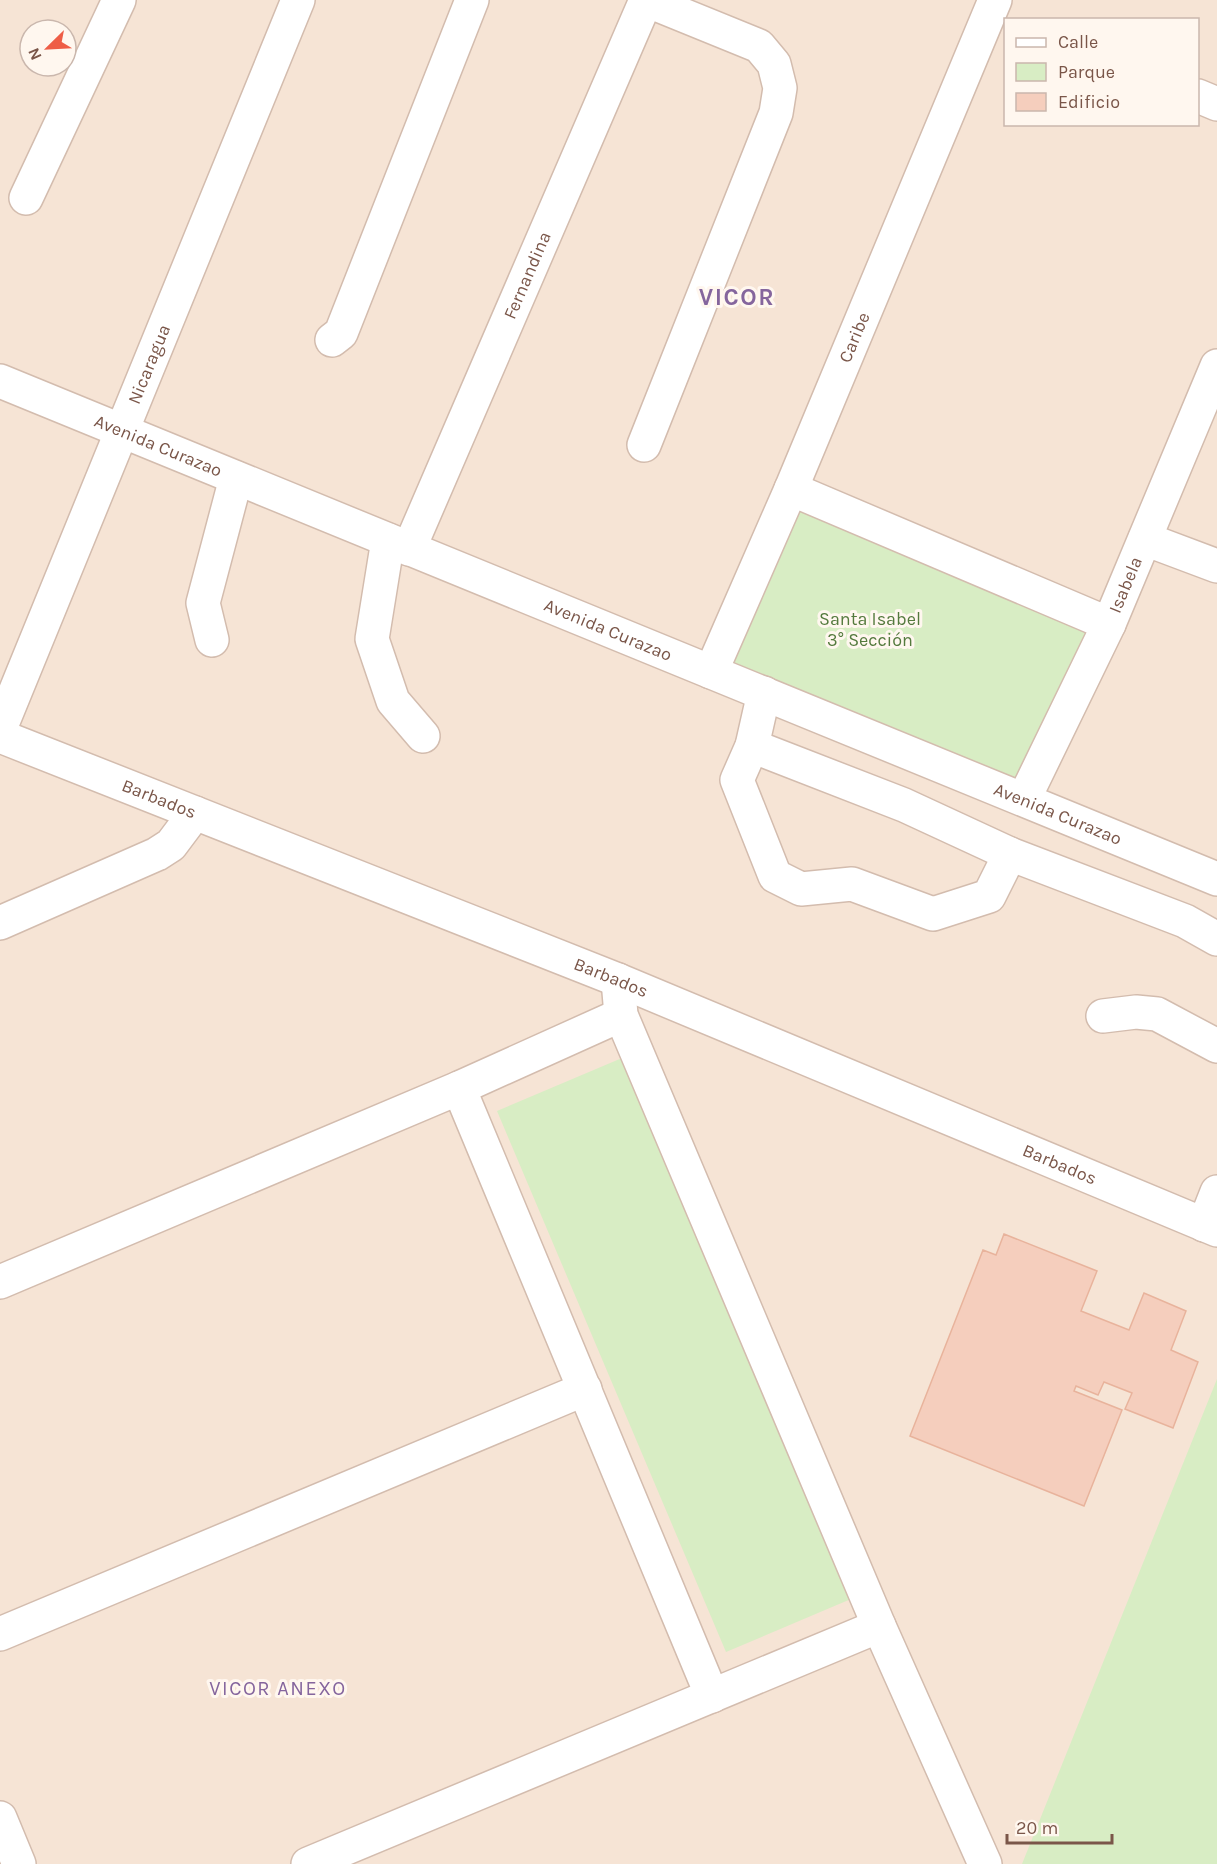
<svg xmlns="http://www.w3.org/2000/svg" width="1217" height="1864" viewBox="0 0 1217 1864" font-family="Karla,sans-serif">
  <style>
    .residential { fill: #f6e4d5; fill-rule: evenodd }
    .green { fill: #d8edc4 }
    .building { fill: #f5cebd; stroke: #e8b39c; stroke-width: 1.5 }
    .lines { fill: none; stroke-linecap: round; stroke-linejoin: round }
    .minor-casing { stroke: #d3bcae; stroke-width: 36 }
    .minor { stroke: #fff; stroke-width: 33 }
    .labels { text-anchor: middle; dominant-baseline: central; stroke-width: 6; stroke-linejoin: round; paint-order: stroke }
    .street-label { font-size: 18px; fill: #7a5649; stroke: #fff7ef }
    .park-label { font-size: 18px; fill: #547a3d; stroke: #fff7ef }
    .neighbourhood-label { font-size: 20px; letter-spacing: 1.5px; fill: #85659d; stroke: #fff7ef }
    .district-label { font-size: 24px; font-weight: bold; letter-spacing: 1.5px; fill: #85659d; stroke: #fff7ef }
  </style>
  <rect width="100%" height="100%" fill="#fef3e7"/>
  <!-- residential -->
  <path class="residential" d="M0,0H1217V1864H0ZM1006,20H1198V124H1006ZM30,30H66V66H30Z"/>
  <!-- green -->
  <path class="green" d="M790,500L1093,629L1025,790L723,664Z
    M622,1058L851,1599L726,1652L497,1111Z
    M1217,1379V1864H1022Z"/>
  <!-- building -->
  <path class="building" d="M1004,1234L1097,1271L1081,1311L1129,1330L1144,1293L1186,1311L1171,1350L1198,1362L1173,1428L1125,1409L1132,1393L1104,1382L1098,1395L1076,1386L1074,1391L1122,1410L1084,1506L910,1436L983,1250L996,1255Z"/>
  <g class="lines">
    <defs>
      <g id="minor">
        <path d="M1198,96L1217,104"/>
        <path d="M26,198L119,0"/>
        <path d="M332,340L341,333L472,0"/>
        <path id="s1" d="M0,381L1217,879"/>
        <path d="M644,445L776,113L780,88L774,64L759,46L646,0"/>
        <path d="M791,489L1109,624"/>
        <path d="M1145,539L1217,566"/>
        <path d="M388,540L372,639L393,701L423,736"/>
        <path id="s2" d="M409,549L646,0"/>
        <path d="M212,640L203,603L236,478"/>
        <path id="s3" d="M711,672L791,489L995,0"/>
        <path d="M764,693L752,746L737,780L775,876L801,889L852,884L933,914L989,896L1010,854"/>
        <path id="s4" d="M0,729L298,0"/>
        <path id="s5" d="M0,736L618,980L1217,1230"/>
        <path d="M752,746L904,805L1010,854L1185,921L1217,939"/>
        <path id="s6" d="M1024,799L1109,624L1217,366"/>
        <path d="M0,923L157,854L171,845L195,813"/>
        <path d="M618,980L621,1015L879,1626L985,1864"/>
        <path d="M1103,1016L1136,1012L1157,1014L1217,1046"/>
        <path d="M459,1088L712,1696"/>
        <path d="M1204,1225L1217,1192"/>
        <path d="M0,1282L459,1088L621,1015"/>
        <path d="M0,1634L585,1389"/>
        <path d="M0,1818L19,1864"/>
        <path d="M308,1864L879,1626"/>
      </g>
    </defs>
    <!-- minor casing -->
    <use href="#minor" class="minor-casing"/>
    <!-- minor -->
    <use href="#minor" class="minor"/>
  </g>
  <g class="labels">
    <!-- street labels -->
    <g class="street-label">
      <text stroke="none"><textPath href="#s2" startOffset="298">Fernandina</textPath></text>
      <text stroke="none"><textPath href="#s3" startOffset="364">Caribe</textPath></text>
      <text stroke="none"><textPath href="#s4" startOffset="394">Nicaragua</textPath></text>
      <text stroke="none"><textPath href="#s1" startOffset="171">Avenida Curazao</textPath></text>
      <text stroke="none"><textPath href="#s6" startOffset="237">Isabela</textPath></text>
      <text stroke="none"><textPath href="#s1" startOffset="657">Avenida Curazao</textPath></text>
      <text stroke="none"><textPath href="#s5" startOffset="171">Barbados</textPath></text>
      <text stroke="none"><textPath href="#s1" startOffset="1143">Avenida Curazao</textPath></text>
      <text stroke="none"><textPath href="#s5" startOffset="657">Barbados</textPath></text>
      <text stroke="none"><textPath href="#s5" startOffset="1143">Barbados</textPath></text>
    </g>
    <!-- park labels -->
    <g class="park-label">
      <text x="870" y="619">Santa Isabel<tspan x="870" dy="21">3° Sección</tspan></text>
    </g>
    <!-- neighbourhood labels -->
    <g class="neighbourhood-label">
      <text x="278" y="1688">VICOR ANEXO</text>
    </g>
    <!-- district labels -->
    <g class="district-label">
      <text x="737" y="297">VICOR</text>
    </g>
  </g>
  <!-- legend -->
  <rect x="1004" y="18" width="195" height="108" fill="#fff7ef" stroke="#cab7ad" stroke-width="1.5"/>
  <rect x="1016" y="38" width="30" height="9" fill="#ffffff" stroke="#cab7ad" stroke-width="1.5"/>
  <text x="1058" y="48" font-size="18" fill="#7a5649">Calle</text>
  <rect x="1016" y="63" width="30" height="18" fill="#d8edc4" stroke="#cab7ad" stroke-width="1.5"/>
  <text x="1058" y="78" font-size="18" fill="#7a5649">Parque</text>
  <rect x="1016" y="93" width="30" height="18" fill="#f5cebd" stroke="#cab7ad" stroke-width="1.5"/>
  <text x="1058" y="108" font-size="18" fill="#7a5649">Edificio</text>
  <!-- north arrow -->
  <g transform="translate(48 48) rotate(246)"><circle r="28" fill="#fff7ef" stroke="#cab7ad" stroke-width="1.5"/>
  <path d="M0-4.5L10 22L0 15L-10 22Z" fill="#ee5d46"/>
  <text y="-9" font-size="16" font-weight="bold" text-anchor="middle" fill="#7a5649">N</text>
  </g>
  <!-- scale -->
  <path d="M1007 1834v9h105v-9" fill="none" stroke="#7a5649" stroke-width="3"/>
  <text x="1016" y="1834" font-size="18" fill="#7a5649" stroke="#fff7ef" stroke-width="4.5" paint-order="stroke">20 m</text>
</svg>
